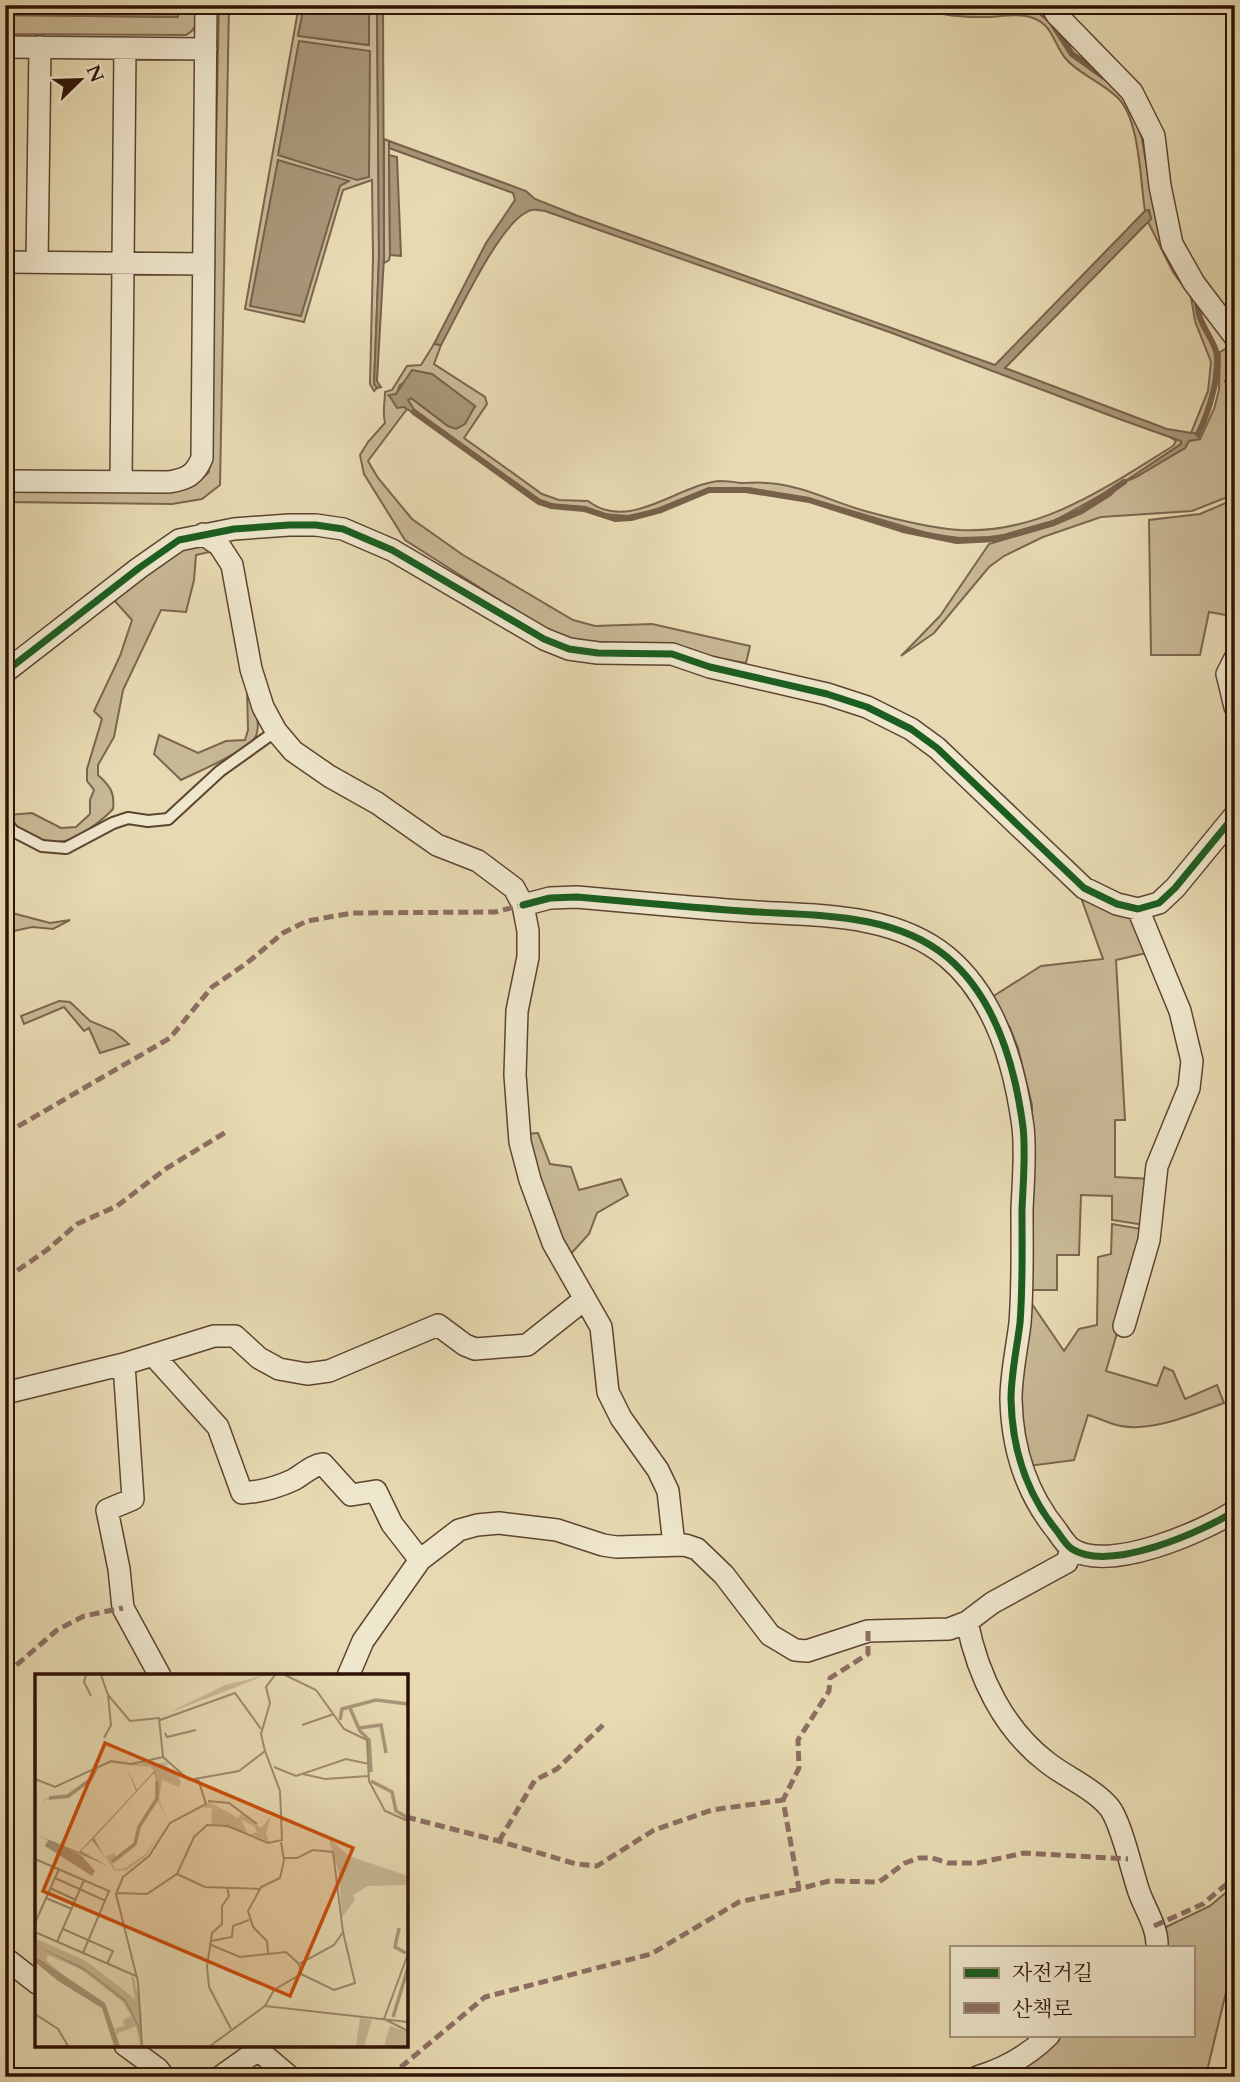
<svg xmlns="http://www.w3.org/2000/svg" width="1240" height="2082" viewBox="0 0 1240 2082" font-family="Cardo,'Noto Serif KR',serif">
  <style>
    .green { fill: #c8b895; stroke: #7c654e; stroke-width: 2 }
    .water { fill: #a89678; stroke: #78614a; stroke-width: 2 }
    .lines { fill: none; stroke-linecap: round; stroke-linejoin: round }
    .stream { stroke: #78614a; stroke-width: 6 }
    .service-casing { stroke: #5d4431; stroke-width: 14 }
    .minor-casing { stroke: #5d4431; stroke-width: 24 }
    .service { stroke: #efe7cd; stroke-width: 10 }
    .minor { stroke: #efe7cd; stroke-width: 21 }
    .quiet { stroke: #8d6e63; stroke-width: 5; stroke-dasharray: 10 5; stroke-linecap: butt }
    .cycleway-casing { stroke: #efe7cd; stroke-width: 11 }
    .cycleway { stroke: #1b5e20; stroke-width: 7 }
    .inset-river { fill: none; stroke: #a89678; stroke-width: 3.5 }
    .inset-road { fill: none; stroke: #9d8a6d; stroke-width: 2 }
    .view { fill: #cc4e0b; fill-opacity: 0.15; stroke: #cc4e0b; stroke-width: 3.5 }
    .inset-edge { fill: none; stroke: #2f1206; stroke-width: 3.5 }
  </style>
  <rect width="100%" height="100%" fill="#e7dab2"/>
  <filter id="stains"><feTurbulence type="fractalNoise" baseFrequency=".00286" numOctaves="4"/><feColorMatrix values="0 0 0 0 .2 0 0 0 0 .09 0 0 0 0 .02 0 0 0 .5 -.17"/></filter>
  <radialGradient id="worn" r=".72"><stop offset=".6" stop-color="#630" stop-opacity="0"/><stop offset="1" stop-color="#630" stop-opacity=".3"/></radialGradient>
  <!-- green -->
  <path class="green" d="M178,5H198C198,19 199,28 186,35L5,34V15L177,17Z
    M219,5H229L220,485L202,499L172,504L5,502V491H176L195,485L209,472Z
    M299,5H304L299,36L369,45V5H377L379,256L374,384L377,388L374,391L370,384L373,257L372,180L343,190L304,322L245,309Z
    M911,5H925L943,12H1018L1040,14L1049,21L1071,55L1101,76L1124,97L1133,110L1142,139L1157,226L1196,295L1197,314L1216,352L1212,400L1197,434L1191,433L1208,391L1211,362L1195,321L1191,297L1173,272L1147,220L1151,219L1149,210L1145,211C1140,180 1140,120 1118,98C1102,82 1080,75 1066,59C1054,45 1053,25 1033,18C1017,12 996,18 979,17C955,17 933,14 911,5Z
    M384,139L389,141V147L390,255L389,260L384,263Z
    M434,344L441,345L434,364L485,397L487,404L464,438L542,494L559,500L588,501C630,533 678,484 720,481C727,481 734,482 741,483C750,483 759,482 768,483C801,485 833,502 865,511C894,519 928,528 959,530C1040,535 1108,486 1173,446L1176,441L1167,435L1182,441L1181,444L1128,480L1185,448L1188,441L1200,439L1214,409L1219,390L1220,352L1234,344L1235,376L1225,381L1235,404V494L1192,511L1101,517L1043,537L1004,556L989,567L934,633L901,656L940,616L989,544L1054,525L1082,513L1111,495L1121,484L1054,521L1004,535L989,537L960,538L930,534L811,499L749,488L707,489L652,511L628,516L604,514L586,507L555,505L540,500L415,411L407,400L411,398L448,426L475,407L432,374L421,373L400,385L396,395L389,396L407,409L368,461L378,478L412,519L463,555L573,620L595,626L652,624L750,646L746,663L625,643L578,641L548,631L405,540L364,474L360,455L368,442L385,423C382,409 385,405 385,392L392,390L407,366L421,365Z
    M1235,499V568L1226,598L1235,602V646L1232,649L1227,647L1231,616L1209,612L1200,655H1151L1149,520L1200,514Z
    M196,542L220,555L209,552L196,555L194,580L186,612L161,610L123,690L114,737L98,765V775C110,786 115,792 113,809C103,820 85,833 71,839C50,849 19,833 7,815L32,813L61,828L76,827L90,814V800L94,790L87,781V769L102,719L94,711L120,656L132,620L112,598L187,544Z
    M247,688C252,702 262,721 256,736C248,751 197,772 181,780L154,754L159,735L198,753L226,741L245,740L248,730Z
    M1079,892L1134,914L1151,952L1116,960L1125,1120H1115V1177L1151,1179L1145,1225L1112,1220V1196L1081,1195L1079,1255H1057V1290H1029L1032,1105L1018,1048L1010,1028L992,997L1041,966L1103,959Z
    M12,913L50,923L70,920L53,929L32,927L5,933V915Z
    M59,1001L70,1002L90,1021L114,1031L129,1044L100,1053L89,1028L84,1031L64,1007L24,1024L21,1016Z
    M538,1133L550,1164L571,1167L579,1190L621,1179L628,1195L597,1213L589,1234L567,1258L524,1134Z
    M1112,1224L1147,1230L1106,1371L1157,1386L1164,1367L1173,1371L1185,1399L1217,1385L1224,1403C1193,1414 1154,1432 1121,1426C1110,1424 1099,1418 1088,1415L1074,1460L1029,1466L1021,1424L1022,1386L1032,1304L1064,1351L1079,1329L1097,1325L1098,1257L1111,1254Z
    M1235,1885V1955L1207,2071L1178,2077H990L1056,2035H1193V1947H1162L1166,1927L1210,1906Z"/>
  <!-- water -->
  <path class="water" d="M5,5H178V17L5,15Z
    M304,5H369V45L298,36Z
    M377,5H383L384,257L377,381L381,387L377,388L374,384L379,256Z
    M299,41L370,51L369,177L357,180L278,155Z
    M389,141L526,191L535,199L578,216L995,365L1145,211L1149,210L1151,219L1005,368L1167,429L1198,434L1200,439L1189,441L1185,448L1136,477L1124,482L1181,444V441L1122,420L892,333L545,211C537,210 532,208 525,213C497,229 458,314 441,345L434,344L486,243L515,200L513,193L389,148Z
    M389,155L397,157L401,256L390,255Z
    M278,160L349,181L340,186L301,316L250,306Z
    M412,370L432,374L475,406L465,424L456,429L448,426L411,398L408,400L415,411L413,413L404,407L397,408L389,395L396,394Z"/>
  <g class="lines">
    <!-- stream -->
    <path class="stream" d="M928,5L942,11L1040,12L1050,20L1072,54L1104,77
      M1197,297C1197,322 1206,327 1215,348C1223,369 1208,414 1198,434
      M414,412L539,502L551,506L584,509L615,519L631,518L661,510L709,490H746L809,500L903,530L957,541L997,539L1053,523L1081,511L1124,482"/>
    <defs>
      <path id="service" d="M5,820L13,831L42,846L66,848L113,823L128,818L148,821L168,819L220,771L276,731"/>
      <path id="minor" d="M1051,5L1057,15L1132,92L1154,136L1160,186L1172,244L1194,283L1235,337
        M5,47L206,49
        M5,262L204,264
        M37,262L40,47
        M5,481L169,482C187,479 195,475 202,458L206,5
        M121,481L125,48
        M203,534L219,545L232,565L251,669L263,707L276,731L293,751L329,776L377,803L437,845L478,861L514,888L523,905L528,931V957L517,1011L515,1075L520,1142L530,1180L553,1243L601,1327L608,1392L621,1418L658,1470L668,1491L674,1545
        M1235,658L1227,674L1235,707
        M5,672L139,568L179,540L234,529L289,525H316L343,529L392,550L544,639L569,649L598,653L672,654L710,667L827,694L867,707L911,729L937,748L1084,888L1117,904L1138,909L1159,903L1175,888L1235,815
        M523,905L550,898L577,897C632,902 687,907 742,911C810,916 892,911 947,957C996,998 1015,1066 1023,1127C1026,1154 1023,1183 1022,1210C1022,1247 1023,1286 1020,1323C1017,1348 1011,1374 1011,1399C1012,1448 1026,1493 1057,1531C1061,1537 1067,1546 1072,1549C1109,1573 1202,1532 1235,1511
        M1124,1326L1149,1240L1157,1166L1189,1088L1192,1061L1180,1011L1138,909
        M153,1355L218,1427L242,1493C259,1492 278,1487 293,1480C304,1474 312,1465 323,1464L351,1495L376,1491L392,1524L420,1560
        M124,1364L133,1499L107,1510L119,1569L123,1608L160,1676
        M5,1393L124,1364L214,1336H235L259,1358L279,1369L307,1374L329,1371L438,1325L465,1345L475,1349L527,1345L585,1299
        M967,1622C978,1676 1003,1729 1048,1763C1066,1777 1094,1789 1109,1807C1121,1821 1132,1872 1139,1892C1146,1911 1158,1928 1157,1947
        M348,1676L363,1641L420,1560L459,1530L477,1525L499,1523L557,1530L603,1545L616,1547L685,1545L697,1549L724,1575L770,1635L795,1650L807,1651L868,1631L949,1629L967,1622L992,1603L1067,1562L1071,1549
        M5,1958L37,1983
        M125,2045L158,2069L164,2077
        M220,2077L258,2050L290,2077
        M977,2077C1004,2069 1029,2055 1049,2035"/>
    </defs>
    <!-- service casing -->
    <use href="#service" class="service-casing"/>
    <!-- minor casing -->
    <use href="#minor" class="minor-casing"/>
    <!-- service -->
    <use href="#service" class="service"/>
    <!-- minor -->
    <use href="#minor" class="minor"/>
    <!-- quiet -->
    <path class="quiet" d="M5,1134L170,1038L212,987L247,963L283,933L307,921L352,913L495,912L523,905
      M5,1279L47,1250L77,1224L117,1206L167,1168L226,1132
      M868,1631V1654L830,1678L829,1691L798,1740L799,1768L783,1800L799,1889L829,1881L879,1882L905,1863L919,1858H932L948,1863H978L1024,1853L1128,1859
      M5,1675L57,1630L84,1616L123,1608
      M406,1817L499,1841L576,1864L597,1866L654,1830L712,1810L783,1800
      M499,1841L535,1780L557,1769L603,1725
      M1154,1926L1203,1904L1235,1877
      M389,2077L485,1997L651,1954L739,1902L799,1889"/>
    <defs>
      <path id="cycleway" d="M5,672L139,568L179,540L234,529L289,525H316L343,529L392,550L544,639L569,649L598,653L672,654L710,667L827,694L867,707L911,729L937,748L1084,888L1117,904L1138,909L1159,903L1175,888L1235,815
        M523,905L550,898L577,897C632,902 687,907 742,911C810,916 892,911 947,957C996,998 1015,1066 1023,1127C1026,1154 1023,1183 1022,1210C1022,1247 1023,1286 1020,1323C1017,1348 1011,1374 1011,1399C1012,1448 1026,1493 1057,1531C1061,1537 1067,1546 1072,1549C1109,1573 1202,1532 1235,1511"/>
    </defs>
    <!-- cycleway casing -->
    <use href="#cycleway" class="cycleway-casing"/>
    <!-- cycleway -->
    <use href="#cycleway" class="cycleway"/>
  </g>
  <!-- overview -->
  <g transform="translate(35 1674)">
    <rect width="373" height="373" fill="#e7dab2"/>
    <path d="M231,1L191,17L133,39L190,11ZM115,86V90L133,88L131,92L147,103L142,104L146,107L144,113L127,106L124,125L131,143L122,126L103,152L101,168L96,176L77,189L81,196L90,194L110,180L124,162L110,183L92,196L80,197L70,183L79,179L83,184L100,169L104,150L121,122L120,97L115,93L76,89L63,94L56,107L34,124L11,126L0,139L11,125L34,122L52,109L61,94L76,88L105,90ZM174,128L203,144L206,139L226,154L236,142L231,159L234,168L215,160L222,158L220,153L206,145L213,160L176,149L177,134H168ZM293,163L314,182L373,202L371,211L333,212L318,221L320,226L307,243L304,199ZM0,264L51,287L100,325L96,302L99,304L107,341L106,372L101,352L81,360L80,354L89,352L88,346L96,342L88,328L47,296L13,281L11,286L27,300L0,282ZM325,344L337,346L329,372H321ZM355,352L373,358V372H349Z" fill="#c8b895"/>
    <path d="M91,91L102,116L120,96L122,107L119,99L59,164L70,183L57,166L46,177L73,192L33,175L47,182L60,197L57,202L10,172L13,166L0,160L44,178L101,117ZM0,271L48,293L91,326L104,352L105,372L103,353L90,328L52,298ZM0,282L70,329L85,372H79L67,334L23,307L0,288Z" fill="#a89678"/>
    <path class="inset-river" d="M314,32L325,57L334,66L336,98M305,46L307,35L341,26L373,30M324,54L346,51L351,79M336,107L357,118L361,137L373,144M14,124L33,122L55,106L61,95M77,188L100,170L104,153L122,125V107M364,254L360,273L371,279M358,343L373,294"/>
    <path class="inset-road" d="M51,1L49,8L56,22M66,1L73,21L95,47L124,44L128,83M250,1L281,16L309,55L332,66L334,107L350,137L373,147M125,46L200,19L226,55M267,51L299,40M130,59L132,63L161,56M69,64L76,51L73,21M239,93L261,102L311,85L334,90M268,100L290,105L333,102M0,105L20,113L76,87L96,90L128,83L154,106L204,97L230,77L226,60L235,29L231,13L240,1M173,127L194,129L222,150M0,185L74,217L48,279M142,200L159,163L172,151L193,152L233,169L247,166L245,117L230,77M20,204L71,227M192,213L194,222L187,232V250L177,259L172,293L174,313L196,355M15,214L41,226M82,219L112,220L142,200L170,213L225,215M11,224L37,235M0,249L24,195M28,255L78,277L72,290M0,258L101,302M176,267L197,263L198,252L214,246M22,268L49,206M176,271L205,283L251,278L264,290M233,279L232,267L218,253L213,237L226,213L245,204L249,186L246,168M373,280L349,345L373,357M266,300L299,316L320,309L308,258M230,332L239,316L266,300L264,290L299,271L308,258L298,178L278,176L262,184H249M0,340L23,355L33,372M107,372L103,308L81,220L88,203L114,182L135,149L171,130L163,105M175,372L230,332L373,348"/>
    <path class="view" d="M70,69L318,174L255,322L8,217Z"/>
    <rect width="373" height="373" class="inset-edge"/>
  </g>
  <!-- margin -->
  <rect width="1240" height="2082" fill="none" stroke="#e7dab2" stroke-width="28"/>
  <rect x="7" y="7" width="1226" height="2068" fill="none" stroke="#2f1206" stroke-width="3.5"/>
  <rect x="14" y="14" width="1212" height="2054" fill="none" stroke="#2f1206" stroke-width="2"/>
  <!-- legend -->
  <rect x="950" y="1946" width="245" height="91" fill="#efe7cd" stroke="#a2927d" stroke-width="2"/>
  <rect x="964" y="1968" width="35" height="10" fill="#1b5e20" stroke="#a2927d" stroke-width="2"/>
  <text x="1012" y="1980" font-size="21" fill="#2f1206">자전거길</text>
  <rect x="964" y="2003" width="35" height="10" fill="#8d6e63" stroke="#a2927d" stroke-width="2"/>
  <text x="1012" y="2016" font-size="21" fill="#2f1206">산책로</text>
  <!-- north arrow -->
  <g transform="translate(80 80) rotate(67)" stroke="#efe7cd" stroke-width="5" paint-order="stroke">
  <path d="M0-5L12 26L0 18L-12 26Z" fill="#2f1206"/>
  <text y="-10" font-size="19" font-weight="bold" text-anchor="middle" fill="#2f1206">N</text>
  </g>
  <rect width="100%" height="100%" filter="url(#stains)"/>
  <rect width="100%" height="100%" fill="url(#worn)"/>
</svg>
